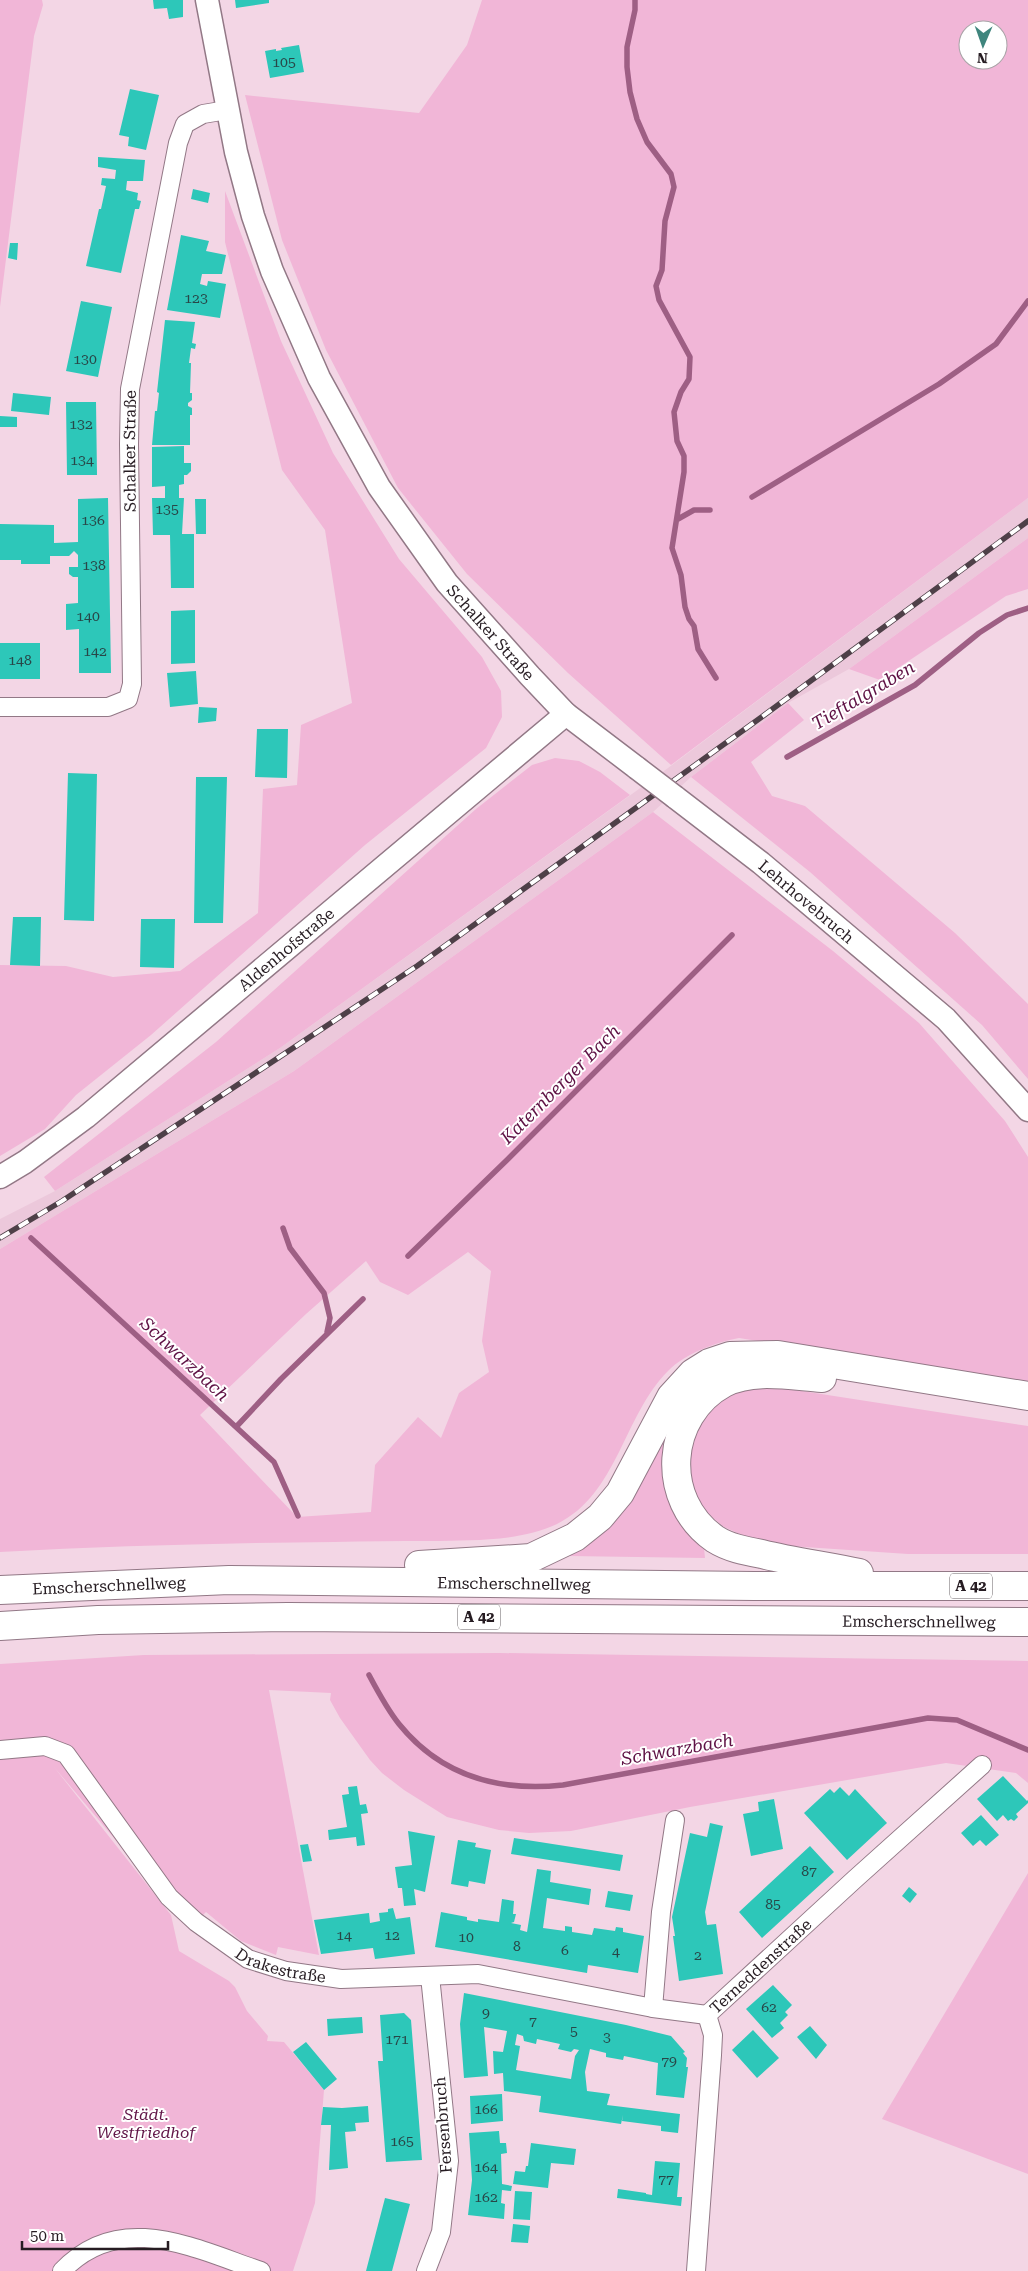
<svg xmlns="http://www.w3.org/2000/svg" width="1028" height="2271" viewBox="0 0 1028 2271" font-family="'Roboto Serif',serif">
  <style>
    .built { fill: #ecc8db }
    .green { fill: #f1b6d7; fill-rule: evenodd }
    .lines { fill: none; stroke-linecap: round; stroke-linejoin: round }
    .stream { stroke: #9e5f84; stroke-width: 5.5 }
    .building { fill: #2dc7b9; fill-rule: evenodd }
    .minor-casing { stroke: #927886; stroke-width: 20 }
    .tertiary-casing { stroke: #927886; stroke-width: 25 }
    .motorway-casing { stroke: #927886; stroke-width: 30 }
    .minor { stroke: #fff; stroke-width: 18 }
    .tertiary { stroke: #fff; stroke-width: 22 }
    .motorway { stroke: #fff; stroke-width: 28 }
    .rail-casing { stroke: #4e4048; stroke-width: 5.5 }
    .rail { stroke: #fff; stroke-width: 4; stroke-dasharray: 11; stroke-linecap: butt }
    .tertiary-bridge-casing { stroke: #927886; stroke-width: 25; stroke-linecap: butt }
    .tertiary-bridge { stroke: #fff; stroke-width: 22 }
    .labels { text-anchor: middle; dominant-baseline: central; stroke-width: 4; stroke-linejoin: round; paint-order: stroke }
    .number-label { font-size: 14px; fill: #284748 }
    .shield { fill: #fff; stroke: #676064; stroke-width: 1 }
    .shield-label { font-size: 15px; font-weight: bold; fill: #261c22 }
    .street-label { font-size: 16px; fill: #261c22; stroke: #fff }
    .park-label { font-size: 16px; font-style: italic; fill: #611447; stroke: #fff }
    .water-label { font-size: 18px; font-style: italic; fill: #5f1245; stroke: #fff }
  </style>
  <rect width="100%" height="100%" fill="#f3d6e5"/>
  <!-- built -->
  <path class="built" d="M1028,498V538L849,669L788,703L691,777L653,812L294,1071L0,1249V1219L55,1191L280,1048L668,768Z"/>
  <!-- green -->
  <path class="green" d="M0,0H42L43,5L34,36L0,307Z
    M482,0H1028V498L671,765L568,673L467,574L398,488L326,350L282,240L245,95L419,113L467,45ZM968,30H998V60H968Z
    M225,191L281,341L333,453L399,559L482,657L501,691L502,717L486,748L365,845L151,1035L76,1095L45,1129L0,1156V965L66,966L113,977L180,971L258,913L263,789L297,785L301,725L352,703L325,530L282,470L225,242Z
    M1028,538V589L1006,596L880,680L849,669Z
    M788,703L804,720L751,762L772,796L805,806L955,933L1028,1004V1079L982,1025L810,872L691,777Z
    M555,758L579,761L600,772L630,795L280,1048L55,1191L44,1177L216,1042L476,809L532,765Z
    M653,812L833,951L919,1023L1005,1121L1028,1157V1384L739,1338C714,1343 686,1353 668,1371C623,1416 618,1494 557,1524C519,1542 471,1540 429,1541C397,1541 365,1541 334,1542C222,1543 111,1546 0,1552V1249L294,1071ZM468,1252L491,1271L482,1341L489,1372L459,1393L441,1438L418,1417L375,1465L371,1512L297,1517L200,1415L306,1314L366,1261L380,1282L408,1295Z
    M763,1385L1028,1426V1554H908L790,1546L749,1538L724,1527L706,1512L694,1493L688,1470V1445L711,1404L735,1389Z
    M662,1433L667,1435C658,1468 665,1505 686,1532C691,1538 698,1543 704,1548L705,1558L569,1556C625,1524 639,1491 662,1433Z
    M500,1653L1028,1661V1783L1016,1773L946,1763L690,1807L571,1831L529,1833L499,1830L447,1817L404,1790L382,1773L370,1760L340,1718L330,1700L331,1693L269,1690L319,1955L278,1947L276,1955L241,1941L206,1912L190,1928L54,1767L171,1915L179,1951L229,1981L235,1987L247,2011L268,2036L267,2041L284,2042L324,2090L315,2203L293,2271H0V1664L144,1655Z
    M1028,1873V2174L882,2119Z"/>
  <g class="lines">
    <!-- stream -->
    <path class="stream" d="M635,0V10L627,47V67L630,92L637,119L647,142L671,174L674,187L665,221L662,270L656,286L659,300L690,357L689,379L681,392L674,412L677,441L684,456V472L672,548L681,575L685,607L689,619L694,626L698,649L716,678
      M752,497L939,384L996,344L1028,301
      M678,519L694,510H710
      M787,757L915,685L979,633L1007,615L1028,608
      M283,1228L290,1248L324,1293L330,1318L327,1332
      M31,1238L274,1462L298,1516
      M408,1256L508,1159L732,935
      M237,1426L281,1379L363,1299
      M369,1675C378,1692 387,1709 399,1724C441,1776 498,1792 563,1785L928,1718L957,1720L1028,1750"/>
  </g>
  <!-- building -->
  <path class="building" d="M153,0H183V17L169,19L167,8L154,9Z
    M235,0H269V3L236,8Z
    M299,45L304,72L270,78L265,51L276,49V51L282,50L281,48Z
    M130,89L159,95L146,150L128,146L129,137L119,135Z
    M98,157L145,160L143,181H127L126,190L138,193L137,200L141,201L139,209H135L121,273L86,266L99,209H101L106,186L101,185L102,178L115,179L116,170L98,167Z
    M193,189L210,193L208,203L191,199Z
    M181,235L209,241L206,251L226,255L222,274H202L200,284L207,286L208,281L226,284L220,318L167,310Z
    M10,243H18L17,260L8,258Z
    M81,301L112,307L98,377L66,371Z
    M165,320L195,322L192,343L196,344L195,349L191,348L189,363H191L190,393H192V400L188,403V406L192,408V415H190V445H152L155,411H157L159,393L157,392Z
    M13,393L51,397L49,415L11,411Z
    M66,402H96L97,475H67Z
    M0,416L17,417V427H0Z
    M184,446V463H191V471L187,475H184V484L179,485V498H184L182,534H194V588H171L170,535H153L152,498H165V486L152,487V447Z
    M108,498L111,673H79V629L66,630V604L78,603V577H73L69,574V567H78V555L74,551L69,556H50V564H21V560H0V524L54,525V543L78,542V499Z
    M195,499H206V534H196Z
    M195,610V663L171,664V611Z
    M0,643H40V679H0Z
    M196,671L198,704L170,707L167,673Z
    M199,707L217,708L216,721L198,723Z
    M257,729H288L287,778L255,777Z
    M68,773L97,774L94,921L64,920Z
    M196,777H227L223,923H194Z
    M13,917H41L40,966L10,965Z
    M141,919H175L174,968L140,967Z
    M1003,1776L1027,1801L1028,1800V1803L1016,1814L1018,1817L1014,1821L1011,1819L1008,1821L1003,1815L997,1821L977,1799Z
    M357,1786L360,1805L366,1804L368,1813L361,1814L365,1845L357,1846L356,1837L329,1840L328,1830L347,1827L342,1795L349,1794L348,1787Z
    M840,1787L849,1796L855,1789L887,1823L847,1860L804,1813L830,1789L834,1793Z
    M774,1799L783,1849L751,1856L743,1814L759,1811L758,1802Z
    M981,1815L999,1835L986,1846L980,1840L973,1846L961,1833Z
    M710,1823L723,1826L705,1912L707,1925L716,1924L723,1974L679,1981L673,1936H675L672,1917L690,1833L707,1837Z
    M408,1831L435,1836L425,1892L414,1889L416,1905L404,1906L402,1888H398L395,1867L412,1865Z
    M514,1838L623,1855L620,1871L511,1854Z
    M458,1840L476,1843L475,1847L491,1850L485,1884L469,1881L468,1887L451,1884Z
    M308,1844L312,1861L303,1862L300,1845Z
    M810,1846L834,1872L762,1938L739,1912Z
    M537,1869L551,1871L550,1882L591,1889L589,1905L547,1898L543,1928L565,1931V1926L572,1927V1932L592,1935L594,1928L615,1931L616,1927L623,1928V1932L644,1936L638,1973L588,1965L587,1973L435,1947L441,1912L467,1917V1920L478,1922V1919L499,1922L502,1899L514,1901L513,1914H516L514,1922L511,1923L521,1925L520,1930L527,1932Z
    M909,1887L917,1894L910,1903L902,1896Z
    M608,1891L633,1895L630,1911L605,1907Z
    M393,1908L396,1919L410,1917L415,1954L375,1959L373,1948L321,1954L314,1920L369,1913L370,1923L380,1921L379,1913L388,1912V1909Z
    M773,1985L792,2005L785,2012L788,2015L780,2023L784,2028L772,2038L746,2009Z
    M464,1993L626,2025L671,2036L685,2052L683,2053L687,2058L686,2067H688L684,2098L656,2095L658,2063L624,2056L623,2060L606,2057V2053L590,2049L585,2072L587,2091L610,2094L607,2105L680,2114L678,2133L661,2131V2126L622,2121L623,2115L621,2124L539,2112L541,2096L504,2091L503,2073L494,2074L493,2051L503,2052L507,2031L484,2027L488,2076L464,2078L460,2024ZM517,2034L523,2036L524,2041L536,2044L537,2039L560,2044L558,2049L571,2052L574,2049L579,2050L575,2056L571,2079L516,2070L520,2046L515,2045Z
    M404,2013L411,2020L422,2160L386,2162L378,2061H383L380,2015Z
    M362,2017L363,2033L328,2036L327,2019Z
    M810,2026L827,2045L816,2059L797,2037Z
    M753,2030L779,2058L757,2078L732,2050Z
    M306,2042L337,2079L324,2090L293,2052Z
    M502,2094L503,2121L471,2124L470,2096Z
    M368,2106L369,2122L355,2123L356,2131L345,2132L348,2168L329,2170L331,2125H321L323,2107L342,2108Z
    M499,2131L500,2143H506L507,2153L501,2154L502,2184L512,2186L511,2191L502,2190L501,2203L505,2204L504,2219L468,2215L472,2180L469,2133Z
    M531,2143L576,2149L574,2165L551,2163L548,2188L513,2184L515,2171L525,2172L526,2166H528Z
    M655,2161L680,2163L677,2197H682L681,2206L617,2198L618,2189L646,2193V2194L652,2195Z
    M515,2191L532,2192L530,2220L513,2219Z
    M385,2198L410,2204L392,2271H366Z
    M513,2224L530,2226L528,2243L511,2242Z"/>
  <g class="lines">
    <defs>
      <g id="minor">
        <path id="s1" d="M0,707H108L128,699L132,684L129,444L130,389L178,143L185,124L203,114L227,110"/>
        <path id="s2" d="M0,1750L45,1746L66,1754L169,1897L196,1922L248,1959L286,1971L341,1979L478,1974L653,2008L707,2015"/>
        <path d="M653,2008L661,1912L675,1820"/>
        <path d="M62,2271C120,2209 195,2249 261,2271"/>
        <path d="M426,2271L441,2232L449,2161L430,1976"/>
        <path id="s3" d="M696,2271L712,2055L713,2035L707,2015L855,1879L982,1765"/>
      </g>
      <g id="tertiary">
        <path id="s4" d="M207,0L236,152L253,216L272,271L319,378L379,487L447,583L530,676L566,714L637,768"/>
        <path id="s5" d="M675,797L761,863L946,1019L1028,1110"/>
        <path id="s6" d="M0,1177L25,1162L86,1117L566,714"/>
      </g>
      <g id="motorway">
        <path d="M822,1378C791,1376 753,1368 724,1383C665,1415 659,1500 715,1539C729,1548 746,1551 762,1554C794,1562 827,1566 859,1573"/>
        <path d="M419,1565L531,1558L575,1537L600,1517L620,1493L671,1397L693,1373L709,1363L730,1356L778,1355L1028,1396"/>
        <path id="s7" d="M0,1590L229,1580L754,1586H1028"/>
        <path id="s8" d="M0,1626L98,1620L288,1617L1028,1622"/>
      </g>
    </defs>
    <!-- minor casing -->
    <use href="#minor" class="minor-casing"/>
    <!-- tertiary casing -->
    <use href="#tertiary" class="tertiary-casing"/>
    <!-- motorway casing -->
    <use href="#motorway" class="motorway-casing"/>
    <!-- minor -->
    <use href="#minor" class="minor"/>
    <!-- tertiary -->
    <use href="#tertiary" class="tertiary"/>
    <!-- motorway -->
    <use href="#motorway" class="motorway"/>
    <defs>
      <path id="rail" d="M0,1238L62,1201L417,966L763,716L1028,521"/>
    </defs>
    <!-- rail casing -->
    <use href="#rail" class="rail-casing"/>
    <!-- rail -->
    <use href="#rail" class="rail"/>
    <defs>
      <path id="tertiary-bridge" d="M637,768L675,797"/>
    </defs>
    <!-- tertiary-bridge casing -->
    <use href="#tertiary-bridge" class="tertiary-bridge-casing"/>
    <!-- tertiary-bridge -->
    <use href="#tertiary-bridge" class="tertiary-bridge"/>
  </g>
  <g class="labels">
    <!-- number labels -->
    <g class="number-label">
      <text x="284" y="62">105</text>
      <text x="196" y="298">123</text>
      <text x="85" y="359">130</text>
      <text x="81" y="424">132</text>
      <text x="82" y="460">134</text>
      <text x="167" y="509">135</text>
      <text x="93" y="520">136</text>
      <text x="94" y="565">138</text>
      <text x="88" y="616">140</text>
      <text x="95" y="651">142</text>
      <text x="20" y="660">148</text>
      <text x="809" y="1871">87</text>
      <text x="773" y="1904">85</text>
      <text x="344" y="1935">14</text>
      <text x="392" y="1935">12</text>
      <text x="466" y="1937">10</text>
      <text x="517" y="1946">8</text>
      <text x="565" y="1950">6</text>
      <text x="616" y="1951">4</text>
      <text x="698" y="1955">2</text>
      <text x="769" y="2007">62</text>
      <text x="486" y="2013">9</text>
      <text x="533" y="2021">7</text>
      <text x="574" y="2031">5</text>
      <text x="607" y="2037">3</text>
      <text x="397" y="2039">171</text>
      <text x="669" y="2061">79</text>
      <text x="486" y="2109">166</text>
      <text x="402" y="2141">165</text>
      <text x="486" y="2167">164</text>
      <text x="666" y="2179">77</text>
      <text x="486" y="2197">162</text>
    </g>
    <!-- shield labels -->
    <g class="shield">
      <rect x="950" y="1573.5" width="42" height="25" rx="4"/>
      <rect x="458" y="1604.5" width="42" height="25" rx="4"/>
    </g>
    <g class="shield-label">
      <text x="971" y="1586">A 42</text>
      <text x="479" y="1617">A 42</text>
    </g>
    <!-- street labels -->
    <g class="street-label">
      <text stroke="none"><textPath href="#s1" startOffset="378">Schalker Straße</textPath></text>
      <text stroke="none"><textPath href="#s4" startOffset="704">Schalker Straße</textPath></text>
      <text stroke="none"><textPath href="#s5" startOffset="168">Lehrhovebruch</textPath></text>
      <text stroke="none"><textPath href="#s6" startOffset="366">Aldenhofstraße</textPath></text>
      <text stroke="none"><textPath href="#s7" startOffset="514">Emscherschnellweg</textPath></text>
      <text stroke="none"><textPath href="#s7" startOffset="109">Emscherschnellweg</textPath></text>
      <text stroke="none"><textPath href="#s8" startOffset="919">Emscherschnellweg</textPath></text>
      <text stroke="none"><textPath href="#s2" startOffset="378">Drakestraße</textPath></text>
      <text stroke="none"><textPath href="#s3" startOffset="330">Terneddenstraße</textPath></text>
      <text transform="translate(443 2125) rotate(-94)">Fersenbruch</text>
    </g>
    <!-- park labels -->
    <g class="park-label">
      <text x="146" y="2114">Städt.<tspan x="146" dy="18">Westfriedhof</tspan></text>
    </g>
    <!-- water labels -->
    <g class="water-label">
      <text transform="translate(863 695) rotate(-31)">Tieftalgraben</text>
      <text transform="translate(560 1084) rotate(-45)">Katernberger Bach</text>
      <text transform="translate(185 1359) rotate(43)">Schwarzbach</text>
      <text transform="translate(677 1749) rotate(-10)">Schwarzbach</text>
    </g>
  </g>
  <!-- north arrow -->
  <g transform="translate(983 45) rotate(182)"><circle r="24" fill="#ffffff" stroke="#a8a4a7"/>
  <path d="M0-4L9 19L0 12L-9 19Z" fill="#3f857d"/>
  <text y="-8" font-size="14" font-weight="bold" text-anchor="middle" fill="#261c22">N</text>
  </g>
  <!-- scale -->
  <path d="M22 2241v8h146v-8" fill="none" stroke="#261c22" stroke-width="2.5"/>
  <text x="30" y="2241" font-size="15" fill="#261c22" stroke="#ffffff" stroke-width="4" paint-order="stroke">50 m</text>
</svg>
